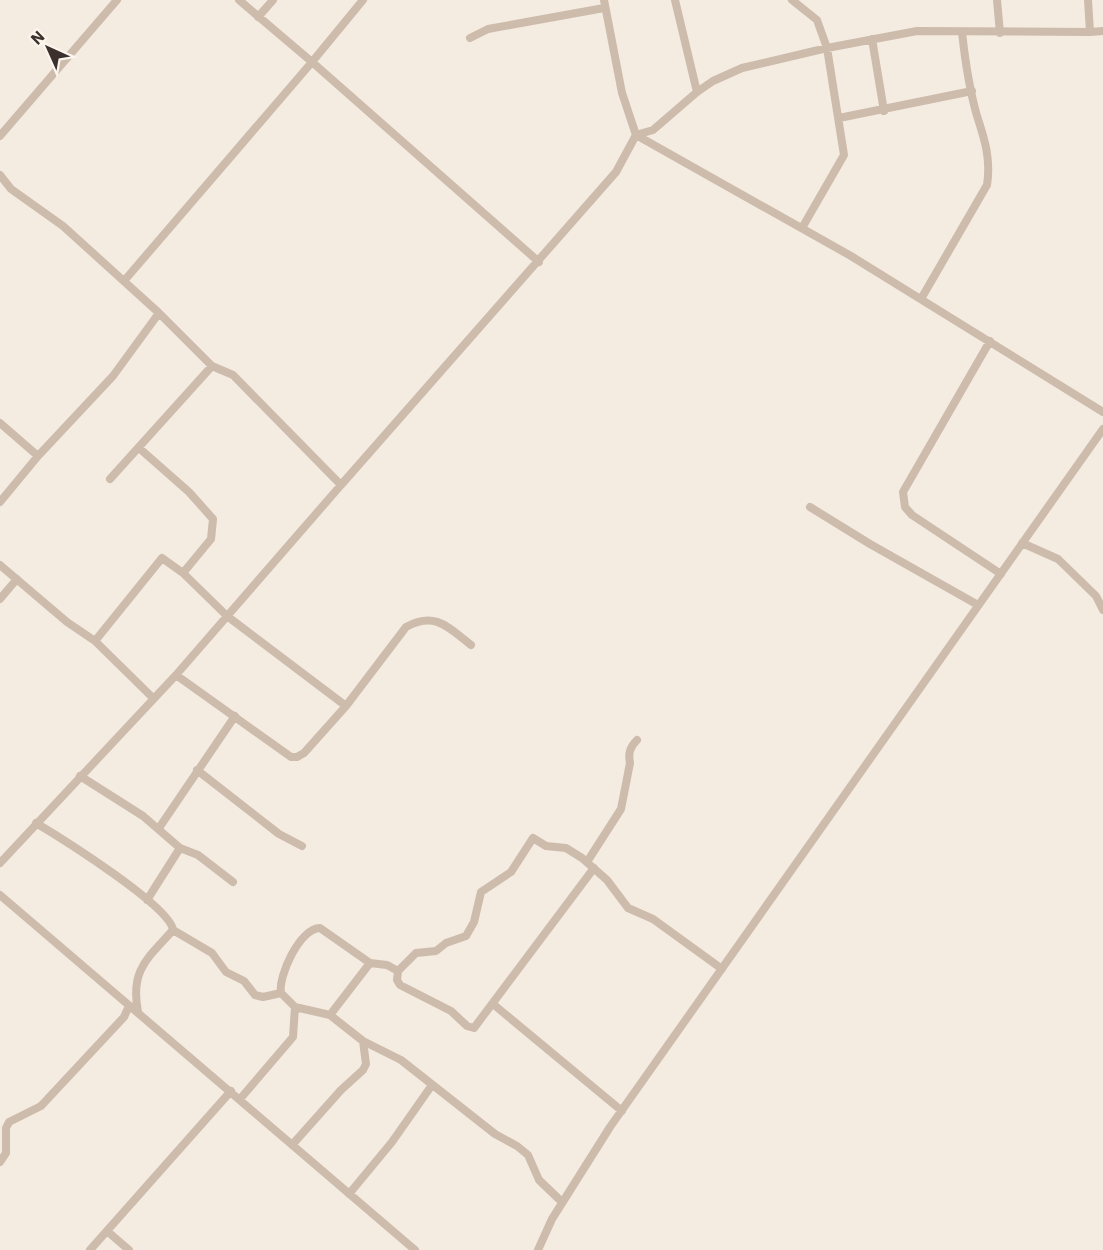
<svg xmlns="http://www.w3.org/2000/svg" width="1103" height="1250" viewBox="0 0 1103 1250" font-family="'IBM Plex Sans',sans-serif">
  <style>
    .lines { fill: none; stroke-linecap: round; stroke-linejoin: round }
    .minor { stroke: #cdbbac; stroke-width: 8 }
  </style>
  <rect width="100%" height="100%" fill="#f4ebe1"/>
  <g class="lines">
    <!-- minor -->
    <path class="minor" d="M363,0L312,62L539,262
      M675,0L697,92
      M792,0L817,20L827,48L844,155L802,228
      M997,0L1000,33
      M258,17L273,0
      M1090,32L1103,31
      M470,38L488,29L604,8
      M872,39L884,111
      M839,118L972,91
      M636,135L851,256L1103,412
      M636,135L653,130L697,92L713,81L742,68L827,48L917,31L1090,32L1088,0
      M0,136L117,0
      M0,175L11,189L63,226L159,313L212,366L233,375L341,485L176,675L0,863
      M124,281L312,62L239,0
      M921,299L987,185C991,160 985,140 977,116C969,88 965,60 962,32
      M990,341L903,492L905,507L912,515L1001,574
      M0,423L38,456
      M139,448L189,492L213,519L211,539L183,573
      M110,479L212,366
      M341,485L616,172L636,135L622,93L604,0
      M0,502L38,456L113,376L159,313
      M810,507L870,544L978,605
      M1022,543L1058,559L1096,596L1103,610
      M0,565L67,622L95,641L153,698
      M0,599L17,579
      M95,641L162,558L183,573L227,616L346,706L406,627C435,611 448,627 471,645
      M176,675L291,757H297L304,753L346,706
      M197,770L279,834L302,846
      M80,776L143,816L180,848L198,855L233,882
      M36,823C61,838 170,906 173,930
      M159,828L235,716
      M587,862L621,809L630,763C628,753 630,747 637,740
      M0,895L415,1250
      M147,900L180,848
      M398,971L416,953L436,951L446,943L466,936L474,922L481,892L511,872L533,838L546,846L566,848L582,858L607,880L628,908L653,919L722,969
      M281,993C278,976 300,928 320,928L370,963L387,965L398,971L397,980L400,985L451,1011L467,1026L474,1028L594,868
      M493,1004L622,1111
      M138,1012C130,970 147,959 173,930L212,953L226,972L244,981L255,995L263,997L281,993L295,1007L330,1015L363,1041L401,1060L495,1134L517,1146L528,1155L539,1180L562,1202
      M330,1015L370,963
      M240,1099L293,1037L295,1007
      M292,1145L341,1090L363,1070L366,1064L363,1041
      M0,1162L6,1153V1128L9,1122L41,1106L124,1017L129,1006
      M349,1194L392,1142L432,1085
      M107,1231L129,1250
      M90,1250L231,1091
      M538,1250L552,1219L610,1127L1103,429"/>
  </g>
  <!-- north arrow -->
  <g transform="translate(48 48) rotate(315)" stroke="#fbf5ee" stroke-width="4.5" paint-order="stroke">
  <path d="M0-4.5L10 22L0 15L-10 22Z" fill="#3b302b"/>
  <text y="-9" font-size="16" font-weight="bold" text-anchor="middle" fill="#3b302b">N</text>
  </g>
</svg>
